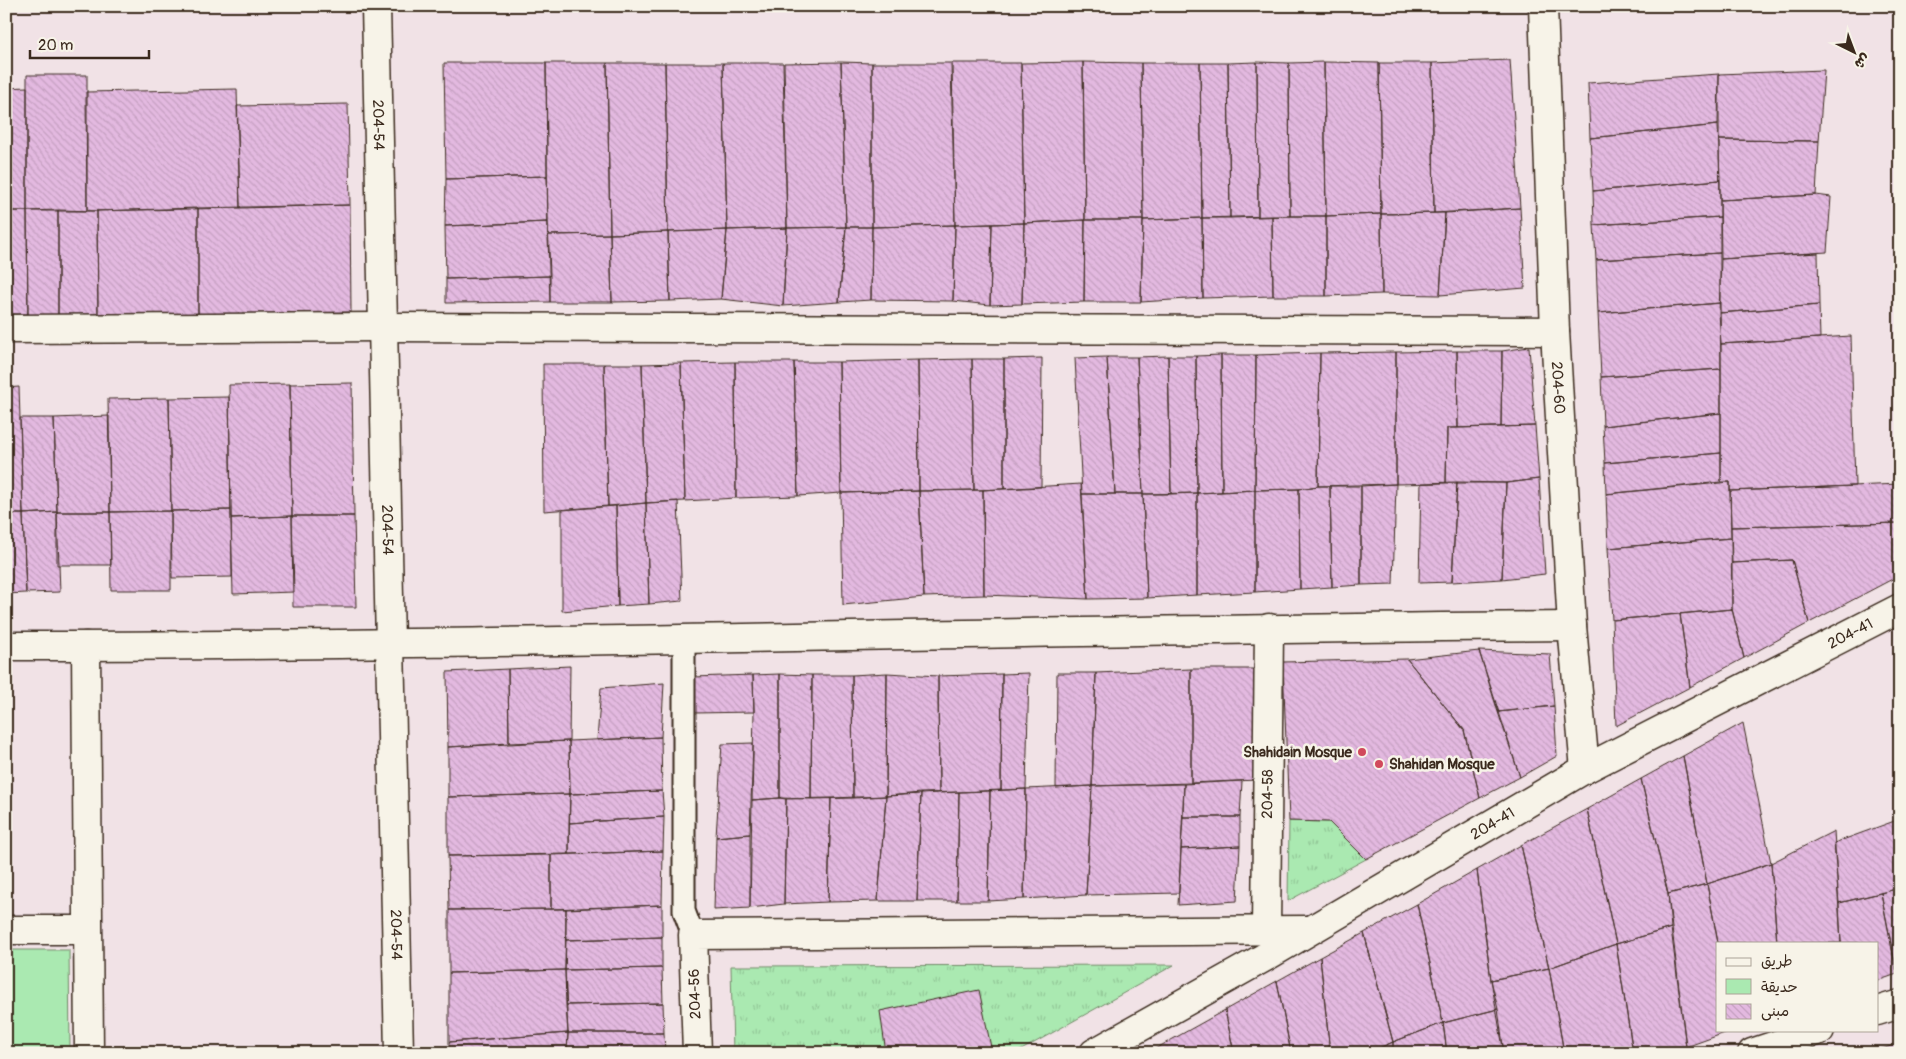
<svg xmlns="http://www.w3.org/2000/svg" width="1906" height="1059" viewBox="0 0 1906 1059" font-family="Pangolin,'Playpen Sans Arabic',sans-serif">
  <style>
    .grass { fill: url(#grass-tufts); stroke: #728a68 }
    .park { fill: #aae9b1; stroke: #728a68 }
    .building { fill: url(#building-back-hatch); stroke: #3b2a1e }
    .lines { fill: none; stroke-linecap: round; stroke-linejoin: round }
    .lane-casing { stroke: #3b2a1e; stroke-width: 25 }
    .street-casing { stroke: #3b2a1e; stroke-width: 31 }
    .lane { stroke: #f7f3e8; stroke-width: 21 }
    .street { stroke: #f7f3e8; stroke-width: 28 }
    .poi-dot { fill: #d1495b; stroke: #f7f3e8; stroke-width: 2 }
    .labels { text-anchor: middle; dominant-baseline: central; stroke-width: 5; stroke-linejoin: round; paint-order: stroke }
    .street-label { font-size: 15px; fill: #3b2a1e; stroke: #f7f3e8 }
    .poi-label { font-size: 15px; font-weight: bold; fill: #3b2a1e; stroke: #f7f3e8; text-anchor: end }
  </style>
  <defs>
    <pattern id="grass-tufts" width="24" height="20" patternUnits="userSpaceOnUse" patternTransform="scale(1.25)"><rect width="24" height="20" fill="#aae9b1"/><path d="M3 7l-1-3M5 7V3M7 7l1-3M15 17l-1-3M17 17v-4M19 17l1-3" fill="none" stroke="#93c898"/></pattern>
    <pattern id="building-back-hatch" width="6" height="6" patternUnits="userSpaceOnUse" patternTransform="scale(1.25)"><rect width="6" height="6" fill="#e3b9e0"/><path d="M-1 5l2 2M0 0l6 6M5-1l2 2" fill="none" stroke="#c49fc0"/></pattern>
  </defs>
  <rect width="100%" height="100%" fill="#f1e2e6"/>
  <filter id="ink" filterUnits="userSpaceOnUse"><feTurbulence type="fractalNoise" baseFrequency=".02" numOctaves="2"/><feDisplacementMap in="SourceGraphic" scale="10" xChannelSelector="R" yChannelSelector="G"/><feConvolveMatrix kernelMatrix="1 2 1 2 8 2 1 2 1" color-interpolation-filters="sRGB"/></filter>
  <g filter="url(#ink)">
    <!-- grass -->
    <path class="grass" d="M1289,821L1329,822L1366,859L1288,901Z
      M1174,965L1016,1053H733L731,966Z"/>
    <!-- park -->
    <path class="park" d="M6,950H69L70,1053H6Z"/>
    <!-- building -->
    <path class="building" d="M1510,60L1520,208L1434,213L1432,63Z
      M841,62L846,227L787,228L784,63Z
      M841,62L872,63V227H846Z
      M1083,62L1085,220L1024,223L1021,63Z
      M1083,62L1141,63L1143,220H1085Z
      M1257,62L1258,217L1230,218L1228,63Z
      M1257,62L1289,63L1290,216L1258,217Z
      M1324,62L1379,63L1381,214L1326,216Z
      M1324,62L1326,216H1290L1289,63Z
      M444,63H546L547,176L446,179Z
      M546,63H607L610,234L548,235Z
      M607,63H665L668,232L610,234Z
      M665,63H723L727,230L668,232Z
      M723,63H783L787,228L727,230Z
      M872,63H951L955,225L872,227Z
      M952,63H1021L1024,223L955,225Z
      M1141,63H1200L1202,218L1143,220Z
      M1200,63H1228L1230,218H1202Z
      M1379,63H1432L1434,213L1381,214Z
      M1824,70L1819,141L1719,140V74Z
      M1719,74L1718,125L1590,138L1588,83Z
      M27,75H87V211H27Z
      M27,87V211H6V88Z
      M237,89L240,208L87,211L86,92Z
      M348,104L350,205L240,208L237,106Z
      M1718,125L1720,180L1593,191L1590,138Z
      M1719,140L1819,141L1816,195L1720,200Z
      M547,176L548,222L445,226L446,179Z
      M1720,180V217L1594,225L1593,191Z
      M1816,195L1831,197L1827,252L1721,259L1720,200Z
      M350,205L351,312L198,315V208Z
      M198,208V315L98,317L97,211Z
      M1520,208L1525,288L1440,295L1445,213Z
      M58,210L97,211L98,317L58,328Z
      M58,210V328H28L27,211Z
      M6,211H27L28,314H6Z
      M1445,213L1440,295L1382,294L1381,214Z
      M1381,214L1382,294L1326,296V216Z
      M1272,216H1326V296H1273Z
      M1272,216L1273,296L1203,298L1202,218Z
      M1720,217V253L1596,260L1594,225Z
      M1202,218L1203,298L1141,302L1143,220Z
      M1085,220L1084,302L1022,304L1024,223Z
      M1085,220H1143L1141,302H1084Z
      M548,222L550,276L446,279L445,226Z
      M1024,223L1022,304L990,305L992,224Z
      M992,224L990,305L953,301L955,225Z
      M955,225L953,301L871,300L872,227Z
      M846,227L839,302L783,306L787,228Z
      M846,227H872L871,300L839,302Z
      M787,228L783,306L721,299L727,230Z
      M727,230L721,299L670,301L668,232Z
      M668,232L670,301L612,302L610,234Z
      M610,234L612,302H550L548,235Z
      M1720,253V303L1598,313L1596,260Z
      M1818,253L1819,305L1719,313L1721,259Z
      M550,276V302L446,303V279Z
      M1720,303L1721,369L1601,377L1598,313Z
      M1819,305L1820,338L1721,344L1719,313Z
      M1851,336L1855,486L1730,491V482H1721V344Z
      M1529,347L1535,426L1501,427L1502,351Z
      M1457,351L1458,428H1447L1446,483L1396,484V352Z
      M1457,351H1502L1501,427L1458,428Z
      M1396,352V484L1318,486L1320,353Z
      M1320,353L1318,486L1299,489L1255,490L1256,355Z
      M1221,355H1256L1255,490L1222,492Z
      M1221,355L1222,492L1197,493L1196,356Z
      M1168,356H1196L1197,493L1171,494Z
      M1168,356L1171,494H1143L1137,357Z
      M1107,357L1115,494H1082L1075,358Z
      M1107,357H1137L1143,494H1115Z
      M1042,358L1041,487L1004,489V359Z
      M972,359H1004V489L974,490Z
      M972,359L974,490L919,491L918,360Z
      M918,360L919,491L841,493L839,362Z
      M735,362H794L798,496L736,498Z
      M735,362L736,498L685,501L681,363Z
      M794,362H839L841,493L798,496Z
      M681,363L685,501L646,503L642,364Z
      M543,364H604L608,506L544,511Z
      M604,364H642L646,503L608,506Z
      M1721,369V413L1603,426L1601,377Z
      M352,383L354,516H292L290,384Z
      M290,384L292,516L231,518L229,385Z
      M19,387L23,514H6V388Z
      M229,397L231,510L171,511L169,398Z
      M169,398L171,511L110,512L108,399Z
      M1721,413V453L1605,463L1603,426Z
      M109,416L110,512H57L54,418Z
      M20,418H54L57,512L23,514Z
      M1535,426L1539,479L1506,483H1446L1447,428Z
      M1721,453V482L1606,494L1605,463Z
      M1539,479L1545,574L1502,579L1506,483Z
      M1457,482L1506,483L1502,579L1452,582Z
      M1457,482L1452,582L1419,583L1421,483Z
      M1730,482L1731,538L1608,548L1606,494Z
      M1081,484L1088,599L984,595L983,490Z
      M1396,484L1393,584L1361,585V486Z
      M1900,484V523L1731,527L1730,491Z
      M1318,486H1330L1332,587L1300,589L1299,489Z
      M1330,486H1361V585L1332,587Z
      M1299,489L1300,589L1255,592V490Z
      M983,490L984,595L924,597L919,491Z
      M1255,490V592L1197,595V493Z
      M919,491L924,597L843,605L841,493Z
      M1197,493V595L1147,598L1143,494Z
      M1082,494H1143L1147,598L1088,599Z
      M678,501L682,601L649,604L646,503Z
      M646,503L649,604L618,606L616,506Z
      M616,506L618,606L562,611V510Z
      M231,510L232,577L172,578L171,511Z
      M171,511V590H111L110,512Z
      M57,512L60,592L26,593L23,514Z
      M57,512H110L111,565H57Z
      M6,514H23L26,593L6,594Z
      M292,516L294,592L233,594L231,518Z
      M292,516H354L356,607H293Z
      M1900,523V575L1809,623L1792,560L1732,563L1731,527Z
      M1731,538L1732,609L1612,620L1608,548Z
      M1792,560L1809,623L1744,658L1732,609V563Z
      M1732,609L1744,658L1690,687L1680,614Z
      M1680,614L1690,687L1616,726L1612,620Z
      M1479,651L1520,777L1480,798L1464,730L1407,659Z
      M1479,651L1550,654L1554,706L1498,712Z
      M1407,659L1464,730L1480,798L1366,859L1329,822L1289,821L1283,662Z
      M570,666L569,741L509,743L508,669Z
      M508,669L509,743L448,747L447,672Z
      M1191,669H1255L1257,780L1191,783Z
      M1191,669V783L1092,786L1096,673Z
      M887,673L886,796L853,798L852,675Z
      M887,673L938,676L939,793L886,796Z
      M1029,673L1026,789L1001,790L1002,674Z
      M1057,673H1096L1092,786L1056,788Z
      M780,674V798L752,800L754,712L753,675Z
      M780,674L812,675L811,799L780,798Z
      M1002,674L1001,790L939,793L938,676Z
      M753,675L754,712L694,713L693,677Z
      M812,675H852L853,798L811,799Z
      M664,683L661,737L597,740L601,688Z
      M1554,706L1557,756L1520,777L1498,712Z
      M1743,723L1771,863L1707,884L1683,756Z
      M661,737L662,791L570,794L569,741Z
      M569,741L570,794L448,797V747Z
      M753,743L750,834L716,837L722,744Z
      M1683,756L1707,884L1668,894L1641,779Z
      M1641,779L1668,894L1671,928L1616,944L1587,809Z
      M1242,781L1240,817H1183L1184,784Z
      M1184,784L1179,893L1086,895L1092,786Z
      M1092,786L1086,895L1024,899L1026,789Z
      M1026,789L1024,899L988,901L990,791Z
      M662,791L664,817L569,823L570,794Z
      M990,791L988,901H957L959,792Z
      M959,792L957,901H917L921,793Z
      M921,793L917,901H878L886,796Z
      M570,794L569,854L448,856V797Z
      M886,796L878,901L828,902L831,798Z
      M780,798L786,799L784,904L750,908L752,800Z
      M831,798L828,902L784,904L786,799Z
      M1587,809L1616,944L1549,968L1521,845Z
      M664,817L663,851L569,854V823Z
      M1183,817H1240V846L1181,849Z
      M1900,819V888L1839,903L1834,843Z
      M1834,831L1841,943H1777L1771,863Z
      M750,834V908L714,910L716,837Z
      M1521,845L1549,968L1491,980L1477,870Z
      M1240,846L1237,901L1178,905L1181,849Z
      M663,851L662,905L551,909V855Z
      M551,855V909L449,910L448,856Z
      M1771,863L1777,943H1718L1707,884Z
      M1477,870L1491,980L1498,1009L1443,1023L1417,904Z
      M1707,884L1718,943L1717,1030H1733L1686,1047L1668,894Z
      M1900,888V973L1897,974L1881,893Z
      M1881,893L1897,974L1877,981V943H1841L1839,903Z
      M1417,904L1443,1023L1393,1042L1364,933Z
      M662,905V937L566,940V909Z
      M566,909L565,970L449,973V910Z
      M1671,928L1686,1047L1668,1053H1633L1616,944Z
      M1364,933L1393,1042L1368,1053H1330L1320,957Z
      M662,937V968L565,970L566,940Z
      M1616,944L1633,1053H1564L1549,968Z
      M1320,957L1330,1053H1291L1277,981Z
      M662,968L663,1003L566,1005L565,970Z
      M1549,968L1564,1053H1504L1491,980Z
      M565,970L568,1033L449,1042V973Z
      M1277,981L1291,1053H1234L1225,1010Z
      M979,990L992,1052L886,1053L880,1011Z
      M663,1003L664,1033H568L566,1005Z
      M1498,1009L1504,1053H1447L1443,1023Z
      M1225,1010L1234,1053H1156L1155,1049Z
      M1443,1023L1447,1053H1393V1042Z
      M568,1033H664L665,1053H567Z
      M568,1033L567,1053H449V1042Z
      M1393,1042V1053H1368Z
      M1900,1043V1053H1870Z"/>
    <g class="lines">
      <defs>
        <path id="lane" d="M684,638V911L693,935"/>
        <g id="street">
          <path id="s1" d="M376,6L399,1053"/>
          <path id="s2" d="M1543,6L1555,331L1572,626L1585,769"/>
          <path d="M6,329L384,327L1555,331"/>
          <path d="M6,646C528,646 1050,629 1572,626"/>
          <path d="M86,646L89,1053"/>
          <path d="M6,930H87"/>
          <path id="s3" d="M1266,930L1269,628"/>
          <path d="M1877,1011L1900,1004"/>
          <path d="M697,1053L693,935L1310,930"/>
          <path id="s4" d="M1094,1053L1267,956L1585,769L1900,608"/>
          <path d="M1752,1053L1820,1030"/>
        </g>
      </defs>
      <!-- lane casing -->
      <use href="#lane" class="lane-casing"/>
      <!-- street casing -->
      <use href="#street" class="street-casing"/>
      <!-- lane -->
      <use href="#lane" class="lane"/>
      <!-- street -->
      <use href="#street" class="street"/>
    </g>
  </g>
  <!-- markers -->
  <g class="poi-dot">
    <circle cx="1362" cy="752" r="5"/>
    <circle cx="1379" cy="764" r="5"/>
  </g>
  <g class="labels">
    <!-- street labels -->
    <g class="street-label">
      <text stroke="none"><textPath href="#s1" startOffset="119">204-54</textPath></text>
      <text stroke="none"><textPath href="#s2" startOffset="382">204-60</textPath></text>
      <text stroke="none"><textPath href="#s1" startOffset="524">204-54</textPath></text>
      <text stroke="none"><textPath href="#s4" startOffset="865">204-41</textPath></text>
      <text stroke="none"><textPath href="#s3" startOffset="136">204-58</textPath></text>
      <text stroke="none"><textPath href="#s4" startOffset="460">204-41</textPath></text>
      <text stroke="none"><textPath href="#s1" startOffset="929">204-54</textPath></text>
      <text transform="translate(695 994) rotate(-92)">204-56</text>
    </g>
    <!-- poi labels -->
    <g class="poi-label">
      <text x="1352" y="752">Shahidain Mosque</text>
      <text x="1389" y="764" text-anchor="start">Shahidan Mosque</text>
    </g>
  </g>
  <!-- margin -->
  <rect width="1906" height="1059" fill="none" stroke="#f7f3e8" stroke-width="25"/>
  <rect x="12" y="12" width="1881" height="1034" fill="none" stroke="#3b2a1e" stroke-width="2" filter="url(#ink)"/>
  <!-- legend -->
  <rect x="1716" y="942" width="162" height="90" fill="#f7f3e8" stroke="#aca397"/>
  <rect x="1726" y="958" width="25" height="8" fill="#f7f3e8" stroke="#aca397"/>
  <text x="1761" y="966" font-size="15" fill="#3b2a1e">طريق</text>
  <rect x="1726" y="979" width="25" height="15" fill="#aae9b1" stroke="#aca397"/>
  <text x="1761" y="992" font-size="15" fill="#3b2a1e">حديقة</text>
  <rect x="1726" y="1004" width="25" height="15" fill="url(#building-back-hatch)" stroke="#aca397"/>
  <text x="1761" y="1016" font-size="15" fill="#3b2a1e">مبنى</text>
  <!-- north arrow -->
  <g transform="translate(1854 52) rotate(138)" stroke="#f7f3e8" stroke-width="4" paint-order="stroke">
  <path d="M0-4L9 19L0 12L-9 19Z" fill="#3b2a1e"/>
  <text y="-8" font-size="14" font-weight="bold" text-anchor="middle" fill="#3b2a1e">ش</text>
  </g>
  <!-- scale -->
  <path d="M30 50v8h119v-8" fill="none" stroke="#3b2a1e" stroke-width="2.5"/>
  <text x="38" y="50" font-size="15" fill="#3b2a1e" stroke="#f7f3e8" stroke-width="4" paint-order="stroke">20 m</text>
</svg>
